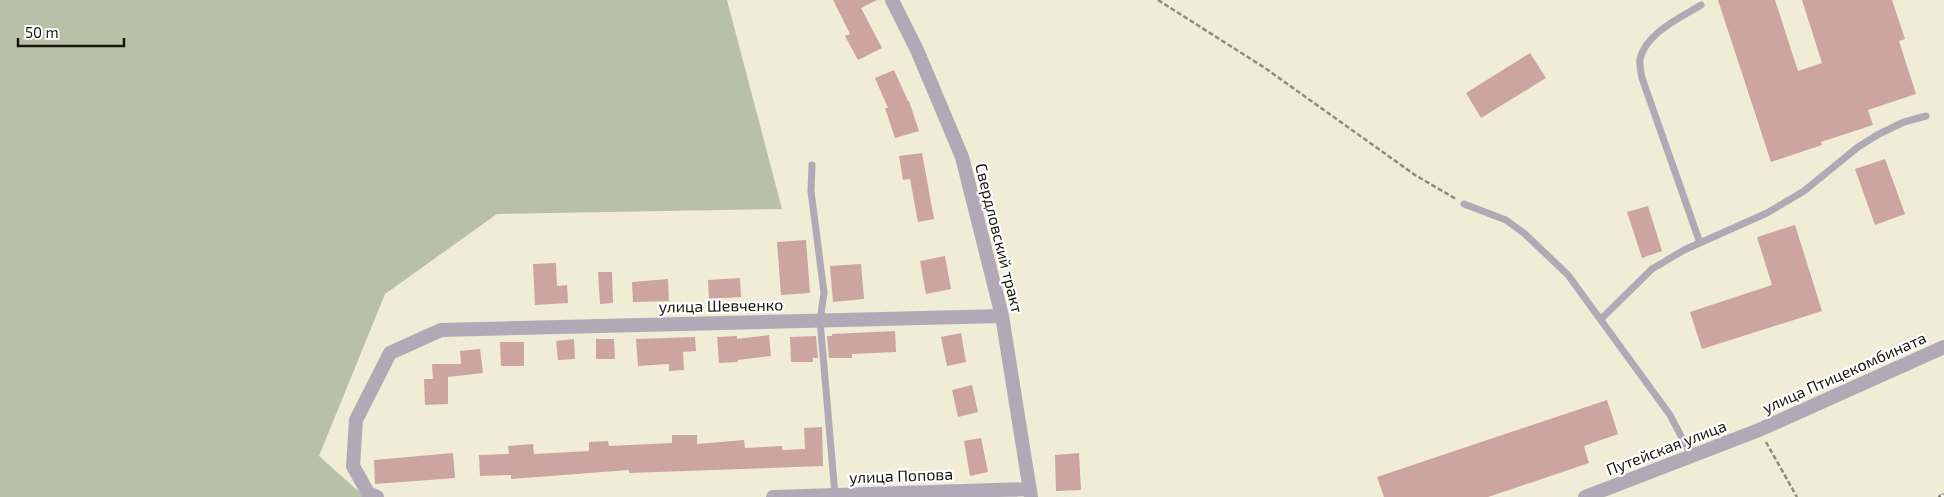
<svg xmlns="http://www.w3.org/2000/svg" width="1944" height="497" viewBox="0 0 1944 497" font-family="'Exo 2',sans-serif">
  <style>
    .green { fill: #b8c1a5 }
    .building { fill: #cca5a1 }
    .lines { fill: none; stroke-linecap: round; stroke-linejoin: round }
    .path { stroke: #908d7d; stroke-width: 2.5; stroke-dasharray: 5 2.5; stroke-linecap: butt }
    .lane { stroke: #b2a9b6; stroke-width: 7 }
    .street { stroke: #b2a9b6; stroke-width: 14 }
    .rail-casing { stroke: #6e6c5e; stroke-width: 5.5 }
    .rail { stroke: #fff; stroke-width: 4; stroke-dasharray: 11; stroke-linecap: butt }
    .labels { text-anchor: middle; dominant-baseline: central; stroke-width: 4.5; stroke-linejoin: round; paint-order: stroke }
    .street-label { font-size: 16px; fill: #18170f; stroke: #fff }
  </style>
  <rect width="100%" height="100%" fill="#f0ecd6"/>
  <!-- green -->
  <path class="green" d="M0,0H727L782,209L497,214L385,294L319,456L365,497H0Z"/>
  <!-- building -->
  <path class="building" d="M833,0H877L861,8L882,48L858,60L845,36L850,34Z
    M1718,0H1775L1798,71L1822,63L1802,0H1892L1905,39L1899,41L1916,94L1868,110L1873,125L1821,142L1822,145L1771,162Z
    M1530,53L1546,78L1481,118L1466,93Z
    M894,70L908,101H909L919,131L895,138L885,108H888L875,78Z
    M922,153L934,219L918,222L910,179L903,180L899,156Z
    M1885,159L1905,214L1875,225L1855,169Z
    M1648,206L1662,251L1642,258L1627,212Z
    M1795,225L1822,311L1702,349L1690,312L1772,285L1757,237Z
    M806,240L810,293L781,295L777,242Z
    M945,256L951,289L926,294L920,261Z
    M556,263L557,286L567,285L568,303L535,305L533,264Z
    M861,264L864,299L833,302L830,266Z
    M598,272H612L613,303L600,304Z
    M740,278L741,297L709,299L708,280Z
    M668,279L669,301L633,302L632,282Z
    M895,331L896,352L852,354V358H829L827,336H832V334Z
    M961,333L966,362L947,366L941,337Z
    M769,335L771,356L738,360V362L719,363L717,337L737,336V339Z
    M816,336L818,358H813V362H791L790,337Z
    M695,337L696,351L683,352L684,370L669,371V364L638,366L636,339Z
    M574,339L575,359L558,360L556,341Z
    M596,339H614L615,359H596Z
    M500,342H524V366H501Z
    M480,349L483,373L448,377V404L425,405L424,379H433L432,364H461L460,351Z
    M972,385L978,412L958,417L952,390Z
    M1607,400L1618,434L1584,446L1589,463L1488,497H1384L1377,477Z
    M822,427L823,466L629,473V470L511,479V475L480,476L479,455L509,454L508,446L533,444L534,454L589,451V442L608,441L609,446L672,443V435H697V444L744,440L745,448L782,446V450L805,449L804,428Z
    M981,438L988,472L970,476L964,441Z
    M453,453L455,478L375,484L374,460Z
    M1079,453L1081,490L1056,491L1055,455Z"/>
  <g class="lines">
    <!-- path -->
    <path class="path" d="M1158,0L1265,68L1415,175L1456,199
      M1766,442L1797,497"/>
    <!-- lane -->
    <path class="lane" d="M812,165L811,191L824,293L820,320L835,495
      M1464,204L1506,220L1525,234L1568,275L1670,415L1692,457
      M1700,243L1642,78C1641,72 1639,65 1640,59C1646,33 1680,18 1701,5
      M1601,319L1652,269L1684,250L1767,213L1804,191L1858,147L1879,134L1904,122L1926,116"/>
    <!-- street -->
    <path class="street" d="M892,0L917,50L962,157L1002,316L1031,497
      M377,497L368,493L353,466L356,420L390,353L441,330L1002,316
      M773,497L1030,489
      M1585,497L1759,430L1944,347"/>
    <defs>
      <path id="rail" d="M1941,497L1944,496"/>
    </defs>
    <!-- rail casing -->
    <use href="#rail" class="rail-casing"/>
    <!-- rail -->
    <use href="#rail" class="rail"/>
  </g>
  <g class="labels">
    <!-- street labels -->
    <g class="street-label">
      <text transform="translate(1000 238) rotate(76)">Свердловский тракт</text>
      <text transform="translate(721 305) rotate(-1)">улица Шевченко</text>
      <text transform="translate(1844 372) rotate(-24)">улица Птицекомбината</text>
      <text transform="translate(1666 447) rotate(-21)">Путейская улица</text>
      <text transform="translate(901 475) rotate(-2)">улица Попова</text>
    </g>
  </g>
  <!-- scale -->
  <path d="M18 38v8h106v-8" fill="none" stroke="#18170f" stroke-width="2.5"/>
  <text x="25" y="38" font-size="15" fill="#18170f" stroke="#ffffff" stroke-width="4" paint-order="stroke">50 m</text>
</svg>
